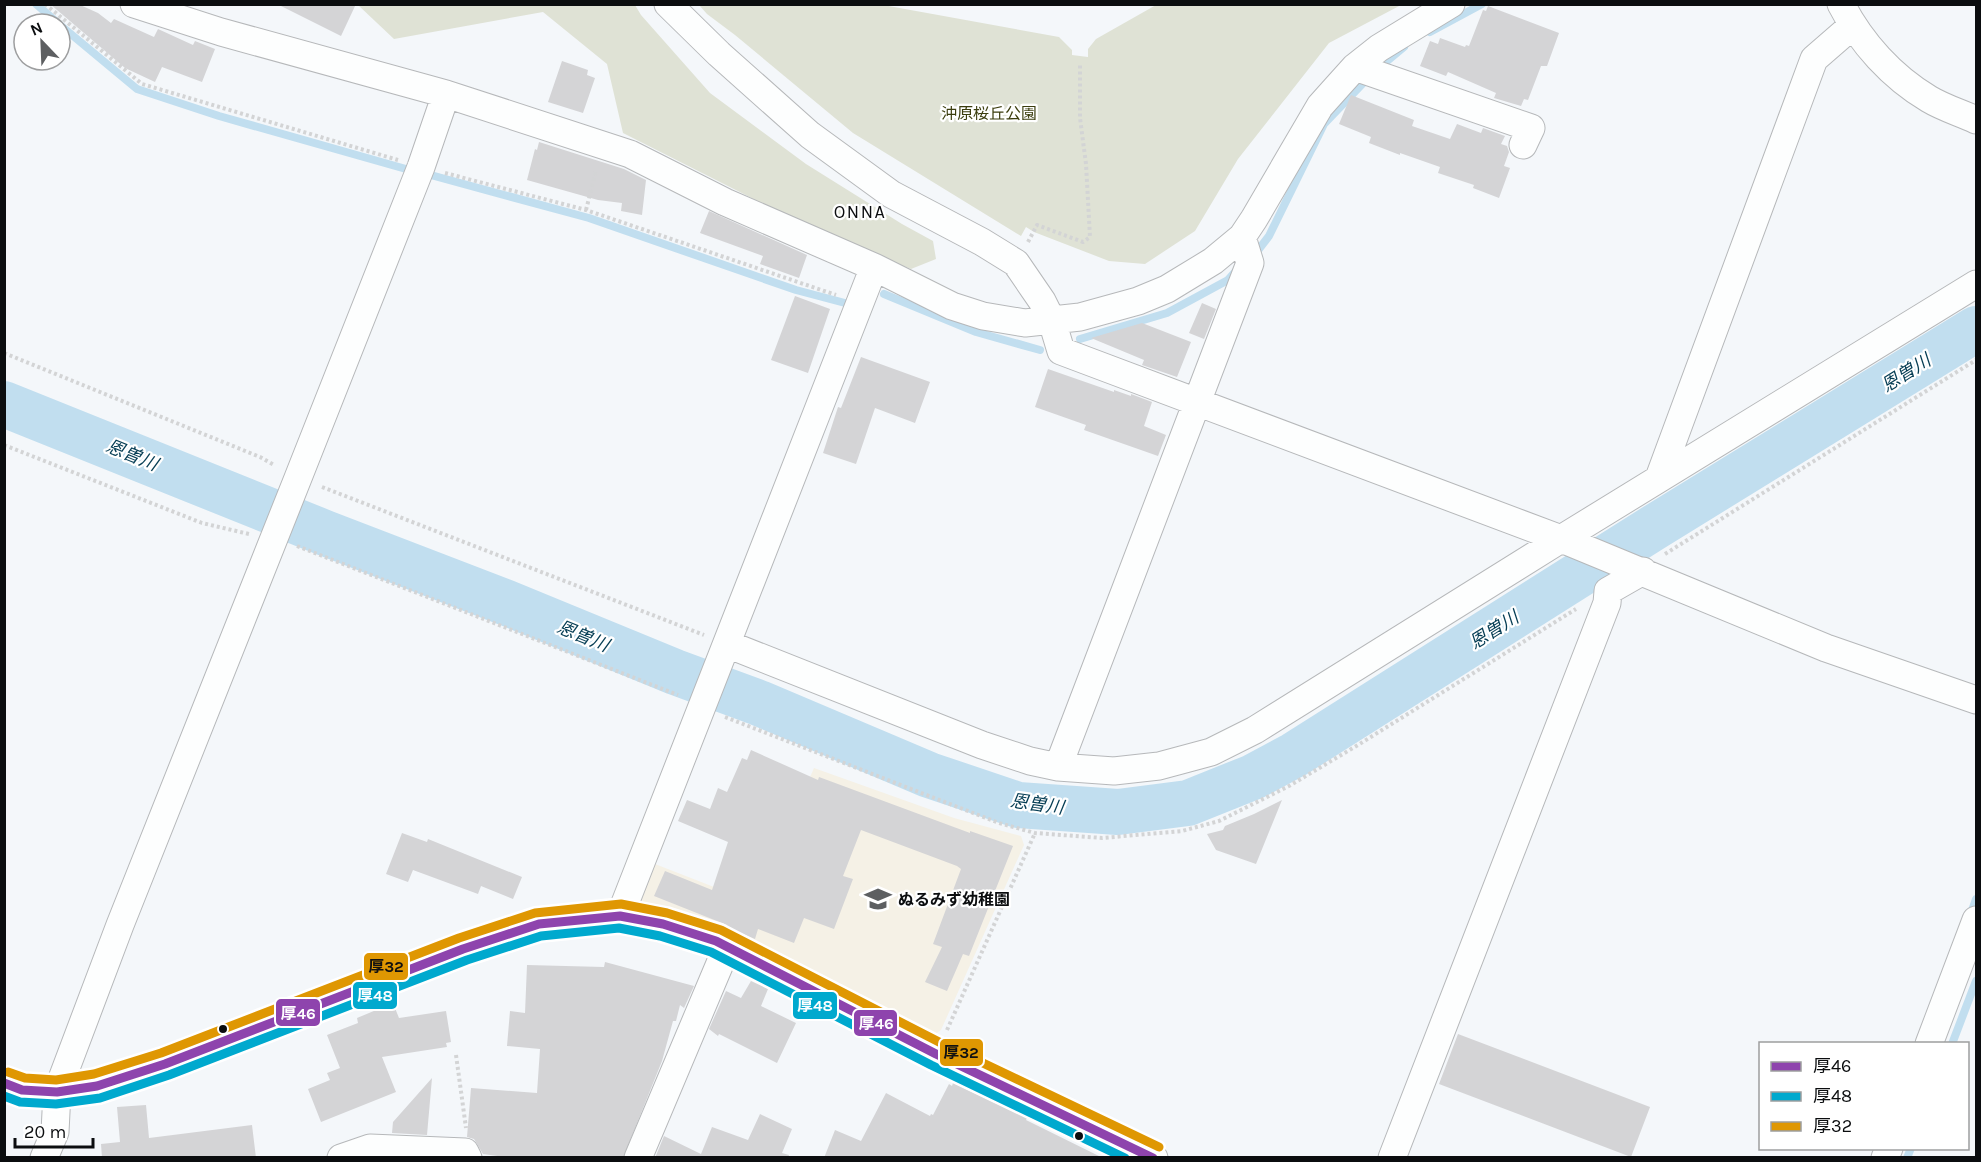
<svg xmlns="http://www.w3.org/2000/svg" width="1981" height="1162" viewBox="0 0 1981 1162" font-family="Karla,'Noto Sans JP',sans-serif">
  <style>
    .education { fill: #f5f1e6 }
    .green { fill: #dfe2d5 }
    .lines { fill: none; stroke-linecap: round; stroke-linejoin: round }
    .stream { stroke: #c1deef; stroke-width: 8 }
    .river { stroke: #c1deef; stroke-width: 46 }
    .building { fill: #d4d4d6 }
    .minor-casing { stroke: #b6b8ba; stroke-width: 29 }
    .path { stroke: #d3d4d5; stroke-width: 4; stroke-dasharray: 3 3; stroke-linecap: butt }
    .minor { stroke: #fdfefe; stroke-width: 27 }
    .bus-1-casing { stroke: #fff; stroke-width: 14 }
    .bus-2-casing { stroke: #fff; stroke-width: 14 }
    .bus-3-casing { stroke: #fff; stroke-width: 14 }
    .bus-1 { stroke: #8e44ad; stroke-width: 9 }
    .bus-2 { stroke: #00a9ce; stroke-width: 9 }
    .bus-3 { stroke: #df9702; stroke-width: 9 }
    .bus-dot { fill: #0b0d0f; stroke: #fff; stroke-width: 2 }
    .labels { text-anchor: middle; dominant-baseline: central; stroke-width: 4.5; stroke-linejoin: round; paint-order: stroke }
    .park-label { font-size: 16px; fill: #3b3d0e; stroke: #fff }
    .poi-label { font-size: 16px; font-weight: bold; fill: #0b0d0f; stroke: #fff; text-anchor: start }
    .neighbourhood-label { font-size: 18px; letter-spacing: 1.5px; fill: #0b0d0f; stroke: #fff }
    .water-label { font-size: 18px; font-style: italic; fill: #053d54; stroke: #fff }
    .line-badge { stroke: #fff; stroke-width: 2 }
    .badge-label { font-size: 16px; text-anchor: middle; font-weight: bold; fill: #fff }
    .pale-badge-label { font-size: 16px; text-anchor: middle; font-weight: bold; fill: #111 }
  </style>
  <rect width="100%" height="100%" fill="#f4f7fa"/>
  <!-- education -->
  <path class="education" d="M814,768L954,818L1021,836L1024,845L941,1030L934,1035L643,903L641,895L655,864L755,903Z"/>
  <!-- green -->
  <path class="green" d="M358,5H635L641,15L710,93L806,164L902,224L933,241L936,259L911,269L825,235L623,133L607,64L543,12L394,39Z
    M699,5H883L1059,37L1072,50V55L1088,57V49L1096,39L1156,5H1401L1329,43L1238,159L1195,231L1145,264L1109,261L1034,232L1026,227L1021,236L853,133L735,35L707,14Z"/>
  <g class="lines">
    <!-- stream -->
    <path class="stream" d="M36,4L59,24
      M60,25L137,89L219,116L406,169
      M1430,32L1482,4
      M1380,67L1404,47
      M427,174L589,218L796,290L845,303
      M1259,249L1269,236L1324,124L1368,78
      M884,294L976,332L1040,350
      M1080,339L1167,313L1228,280L1236,271
      M1970,916L1976,899
      M1952,1044L1976,981
      M1907,1158L1911,1148"/>
    <!-- river -->
    <path class="river" d="M4,404L325,533L507,603L675,672L759,703L929,775L1018,805L1118,812L1188,803L1253,777L1294,755L1653,528L1976,329"/>
  </g>
  <!-- building -->
  <path class="building" d="M50,4H78L98,13L111,23L114,19L154,37L158,29L193,45L195,41L215,49L202,82L162,67L155,82L125,68Z
    M277,4H356L341,36Z
    M1488,6L1559,33L1547,66H1541L1528,100L1524,99L1521,106L1494,98L1496,93L1448,72L1446,76L1420,66L1430,41L1438,44L1440,38L1465,47L1466,45L1469,46L1483,10L1486,11Z
    M562,61L588,70L587,75L595,78L583,113L548,102Z
    M1351,95L1414,120L1412,126L1450,139L1457,124L1481,133L1483,128L1505,136L1501,144L1507,146L1509,152L1504,166L1510,168L1499,198L1473,188L1474,185L1438,173L1440,167L1400,153V155L1369,143L1371,137L1339,124Z
    M539,142L624,169L646,180L642,215L621,211L622,203L598,200L527,180L535,149L537,150Z
    M709,211L807,255L799,278L760,264L763,256L700,233Z
    M795,296L830,309L808,373L771,360Z
    M1202,303L1216,309L1204,339L1189,333Z
    M1142,323L1191,342L1177,377L1142,365L1144,360L1091,338Z
    M861,357L930,382L915,423L875,408L856,464L823,453L838,407L841,408Z
    M1048,369L1114,392V390L1131,396V394L1152,402L1144,426L1166,435L1158,456L1084,430L1086,425L1035,407Z
    M751,750L818,780L819,777L970,833V831L1013,846L969,956L963,954L947,991L925,982L942,947L933,944L961,869L957,866L861,830L843,876L853,879L834,929L804,918L794,943L758,929L755,939L726,927L727,925L654,896L665,871L712,890L728,842L678,821L687,800L710,809L718,788L727,792L742,758L747,760Z
    M1282,800L1256,864L1216,850L1207,834L1223,830L1225,826L1254,814Z
    M402,833L427,842L428,839L522,877L513,899L481,886L478,894L413,870L408,882L386,874Z
    M605,962L694,986L684,1008L680,1005L676,1021H673L662,1061L623,1158H512L483,1154L474,1139L467,1137L471,1088L537,1093L540,1049L507,1046L510,1011L525,1013L527,965L604,967Z
    M751,981L768,989L761,1006L796,1023L777,1063L719,1034L718,1036L709,1029L726,991L741,998Z
    M393,1003L399,1018L446,1011L451,1042L446,1043L447,1047L382,1057L396,1092L321,1122L308,1089L330,1080L327,1073L340,1068L327,1035L358,1023L357,1018Z
    M1458,1034L1650,1107L1631,1157L1439,1084Z
    M432,1078L427,1135L392,1133L393,1122Z
    M953,1083L1027,1118L1026,1120L1103,1158H824L835,1130L861,1141L886,1093L930,1116L931,1114L933,1115L949,1084L952,1086Z
    M146,1105L149,1138L252,1125L256,1158H102L101,1144L120,1142L117,1107Z
    M760,1114L792,1129L782,1153L789,1155L788,1158H655L664,1136L701,1154L712,1127L748,1140Z"/>
  <g class="lines">
    <defs>
      <path id="minor" d="M134,4L221,32L446,94L630,154L725,202L874,267L952,306L983,316L1025,323L1080,317L1138,301L1167,289L1213,261L1242,237L1254,219L1320,106L1337,87L1355,67L1379,48L1451,4
        M668,4L719,54L810,135L891,194L982,242L1016,263L1042,301L1052,321L1061,351L1569,542L1826,648L1976,700
        M1841,4C1861,43 1892,77 1929,99C1944,108 1961,113 1976,120
        M1355,67L1531,128L1523,145
        M1659,478L1814,59L1852,26
        M727,644L982,745L1030,761L1058,767L1114,771L1159,766L1211,752L1255,730L1561,539L1976,284
        M1058,767L1250,263L1242,237
        M620,916L874,267
        M1929,1044L1976,920
        M4,1083L22,1090L57,1092L97,1086L165,1064L463,949L539,924L620,916L663,924L716,941L936,1054L1154,1158
        M44,1158L55,1132L57,1092L120,925L298,478L421,167L446,94
        M341,1158L370,1148L465,1152L468,1158
        M638,1158L727,947
        M1392,1158L1607,603L1608,591L1643,571
        M1885,1158L1889,1148"/>
    </defs>
    <!-- minor casing -->
    <use href="#minor" class="minor-casing"/>
    <!-- path -->
    <path class="path" d="M45,4L142,84L398,160
      M445,173L586,210L836,295
      M586,210L596,171
      M1028,242L1037,225L1083,242L1090,237L1086,164L1080,118V65
      M4,353L260,457L274,465
      M4,445L202,523L249,534
      M322,487L704,635
      M297,546L678,695
      M1665,554L1976,360
      M725,717L999,823L1035,833L1102,838L1182,831L1219,821L1289,786L1358,745L1576,609
      M947,1030L1035,833
      M456,1055L466,1128"/>
    <!-- minor -->
    <use href="#minor" class="minor"/>
    <defs>
      <path id="bus-1" d="M4,1083L22,1090L57,1092L97,1086L165,1064L463,949L539,924L620,916L663,924L716,941L936,1054L1153,1158"/>
      <path id="bus-2" d="M4,1096L20,1102L56,1104L100,1098L169,1075L467,960L541,936L619,928L660,936L711,952L931,1065L1125,1158"/>
      <path id="bus-3" d="M8,1072L25,1078L56,1080L94,1074L161,1053L459,938L535,913L621,904L667,913L721,930L941,1043L1159,1147"/>
    </defs>
    <!-- bus-1 casing -->
    <use href="#bus-1" class="bus-1-casing"/>
    <!-- bus-2 casing -->
    <use href="#bus-2" class="bus-2-casing"/>
    <!-- bus-3 casing -->
    <use href="#bus-3" class="bus-3-casing"/>
    <!-- bus-1 -->
    <use href="#bus-1" class="bus-1"/>
    <!-- bus-2 -->
    <use href="#bus-2" class="bus-2"/>
    <!-- bus-3 -->
    <use href="#bus-3" class="bus-3"/>
  </g>
  <!-- icons -->
  <defs>
    <symbol id="school-bare" viewBox="-9 -9 18 18"><path d="M0-5L7-2L0 1L-7-2ZM-4 1L0 2.5L4 1V4Q0 6-4 4Z" fill="#5d5f61" stroke="#fff" stroke-width="2.5" paint-order="stroke"/></symbol>
  </defs>
  <g fill-rule="evenodd">
    <use href="#school-bare" x="859" y="880" width="38" height="38"/>
  </g>
  <!-- markers -->
  <g class="bus-dot">
    <circle cx="223" cy="1029" r="5"/>
    <circle cx="1079" cy="1136" r="5"/>
  </g>
  <g class="labels">
    <!-- park labels -->
    <g class="park-label">
      <text x="989" y="113">沖原桜丘公園</text>
    </g>
    <!-- poi labels -->
    <g class="poi-label">
      <text x="898" y="899">ぬるみず幼稚園</text>
    </g>
    <!-- neighbourhood labels -->
    <g class="neighbourhood-label">
      <text x="860" y="212">ONNA</text>
    </g>
    <!-- water labels -->
    <g class="water-label">
      <text transform="translate(1906 373) rotate(-32)">恩曽川</text>
      <text transform="translate(132 455) rotate(22)">恩曽川</text>
      <text transform="translate(1494 630) rotate(-32)">恩曽川</text>
      <text transform="translate(583 636) rotate(22)">恩曽川</text>
      <text transform="translate(1037 804) rotate(8)">恩曽川</text>
    </g>
  </g>
  <g class="line-badge">
    <rect x="363" y="952" width="46" height="29" rx="6" fill="#df9702"/>
    <rect x="352" y="981" width="46" height="29" rx="6" fill="#00a9ce"/>
    <rect x="792" y="991" width="46" height="29" rx="6" fill="#00a9ce"/>
    <rect x="275" y="998" width="46" height="29" rx="6" fill="#8e44ad"/>
    <rect x="853" y="1009" width="45" height="28" rx="6" fill="#8e44ad"/>
    <rect x="939" y="1038" width="45" height="29" rx="6" fill="#df9702"/>
  </g>
  <g class="badge-label">
    <text x="375" y="1001">厚48</text>
    <text x="815" y="1011">厚48</text>
    <text x="298" y="1019">厚46</text>
    <text x="876" y="1029">厚46</text>
  </g>
  <g class="pale-badge-label">
    <text x="386" y="972">厚32</text>
    <text x="961" y="1058">厚32</text>
  </g>
  <!-- border -->
  <rect width="1981" height="1162" fill="none" stroke="#0b0d0f" stroke-width="12"/>
  <!-- legend -->
  <rect x="1759" y="1042" width="210" height="108" fill="#ffffff" stroke="#9d9e9f" stroke-width="1.5"/>
  <rect x="1771" y="1062" width="30" height="9" fill="#8e44ad" stroke="#9d9e9f" stroke-width="1.5"/>
  <text x="1813" y="1072" font-size="18" fill="#0b0d0f">厚46</text>
  <rect x="1771" y="1092" width="30" height="9" fill="#00a9ce" stroke="#9d9e9f" stroke-width="1.5"/>
  <text x="1813" y="1102" font-size="18" fill="#0b0d0f">厚48</text>
  <rect x="1771" y="1122" width="30" height="9" fill="#df9702" stroke="#9d9e9f" stroke-width="1.5"/>
  <text x="1813" y="1132" font-size="18" fill="#0b0d0f">厚32</text>
  <!-- north arrow -->
  <g transform="translate(42 42) rotate(337)"><circle r="28" fill="#ffffff" stroke="#9d9e9f" stroke-width="1.5"/>
  <path d="M0-4.5L10 22L0 15L-10 22Z" fill="#5d5f61"/>
  <text y="-9" font-size="16" font-weight="bold" text-anchor="middle" fill="#0b0d0f">N</text>
  </g>
  <!-- scale -->
  <path d="M15 1138v9h78v-9" fill="none" stroke="#0b0d0f" stroke-width="3"/>
  <text x="24" y="1138" font-size="18" fill="#0b0d0f" stroke="#ffffff" stroke-width="4.5" paint-order="stroke">20 m</text>
</svg>
